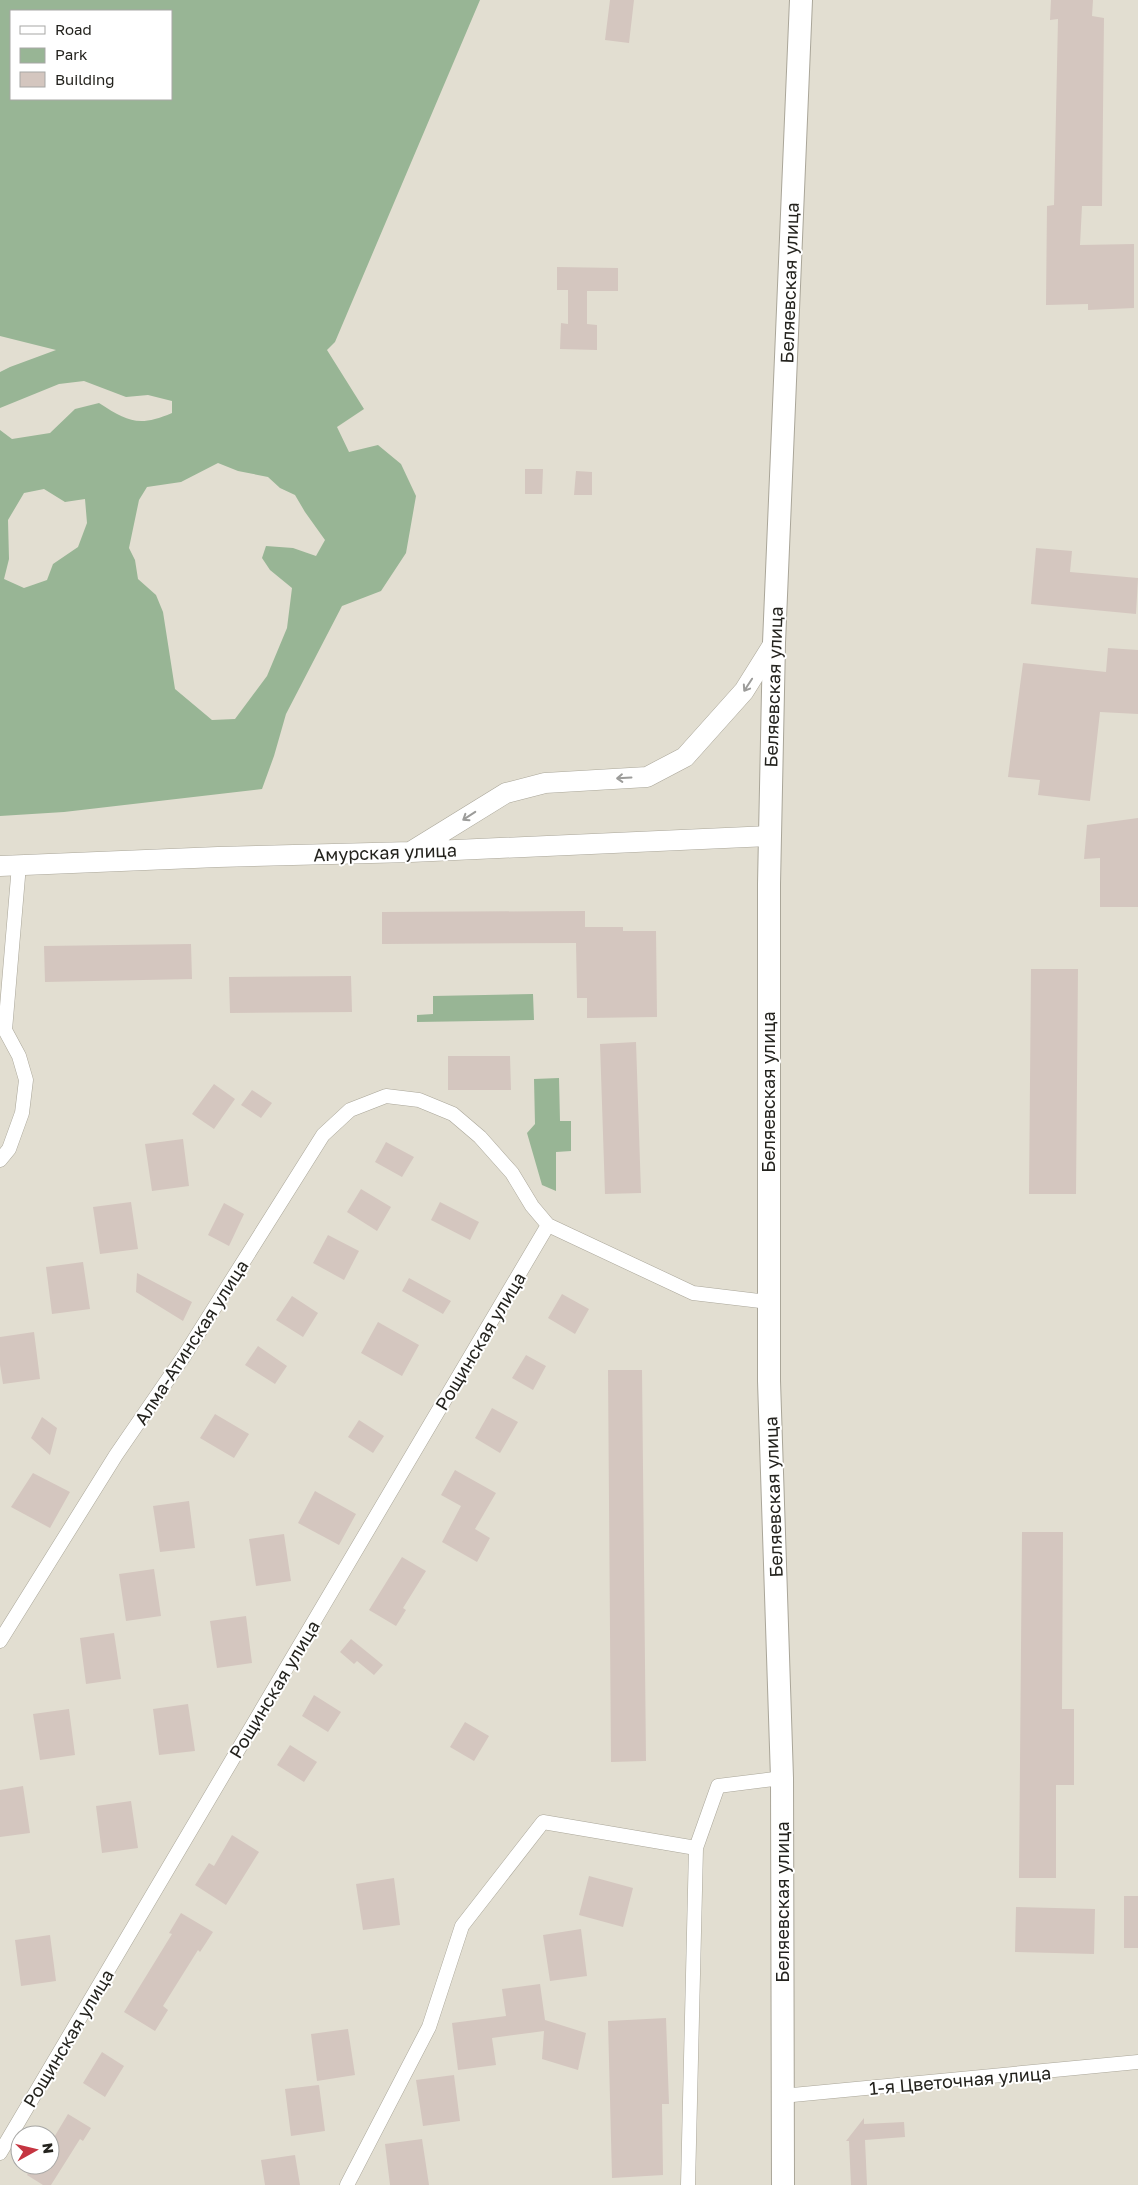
<svg xmlns="http://www.w3.org/2000/svg" width="1138" height="2185" viewBox="0 0 1138 2185" font-family="'Golos Text',sans-serif">
  <style>
    .green { fill: #98b595; fill-rule: evenodd }
    .building { fill: #d4c6bf }
    .lines { fill: none; stroke-linecap: round; stroke-linejoin: round }
    .street-casing { stroke: #aaa699; stroke-width: 15 }
    .secondary-casing { stroke: #aaa699; stroke-width: 21 }
    .primary-casing { stroke: #aaa699; stroke-width: 24 }
    .street { stroke: #fff; stroke-width: 14 }
    .secondary { stroke: #fff; stroke-width: 20 }
    .primary { stroke: #fff; stroke-width: 22 }
    .oneway { stroke: #9c9c9a }
    .labels { text-anchor: middle; dominant-baseline: central; stroke-width: 4; stroke-linejoin: round; paint-order: stroke }
    .street-label { font-size: 18px; fill: #24231e; stroke: #fff }
  </style>
  <rect width="100%" height="100%" fill="#e2ded1"/>
  <!-- green -->
  <path class="green" d="M0,0H480L335,342L327,350L364,409L337,427L349,452L378,445L401,464L416,496L406,553L381,591L342,606L286,714L274,756L262,789L64,812L0,816V430L12,439L50,433L75,409L99,403C128,422 139,427 172,413V401L148,395L126,397L84,381L59,384L0,408V372L10,367L56,350L0,336ZM171,11V99H11V11ZM218,463L238,471L268,477L280,488L295,495L305,512L325,540L316,556L293,548L266,546L262,558L270,570L292,588L287,628L267,676L235,719L212,720L175,689L163,612L156,595L138,579L135,560L129,548L139,500L147,487L181,482ZM44,489L65,502L85,499L87,523L78,547L53,564L47,580L24,588L4,579L9,559L8,520L24,493Z
    M533,994L534,1020L417,1022V1015L433,1014V996Z
    M559,1078L560,1121H571V1151L556,1152V1191L542,1185L527,1133L535,1124L534,1079Z"/>
  <!-- building -->
  <path class="building" d="M610,0H634L629,43L605,40Z
    M1051,0H1093L1092,16L1104,18L1102,206H1082L1080,245L1134,244V308L1088,310V304L1046,305L1047,206L1054,205L1058,19L1050,20Z
    M557,267L618,268V291H587V324L597,325V350L560,349L561,323L568,324V290H557Z
    M525,469H543L542,494H525Z
    M576,471L592,472V495H574Z
    M1036,548L1072,551L1070,572L1138,578L1136,614L1031,604Z
    M1108,648L1138,650V714L1100,712L1090,801L1038,795L1040,780L1008,777L1023,663L1106,672Z
    M1138,818V907H1100V858L1084,859L1087,825Z
    M585,911V927H623V931H656L657,1017L587,1018V998H577L576,943L382,944V912Z
    M191,944L192,979L45,982L44,946Z
    M1031,969H1078L1076,1194H1029Z
    M351,976L352,1012L230,1013L229,977Z
    M636,1042L641,1193L605,1194L600,1044Z
    M448,1056H510L511,1090H448Z
    M214,1084L235,1099L214,1129L192,1114Z
    M252,1090L272,1103L261,1118L241,1105Z
    M183,1139L189,1186L152,1191L145,1144Z
    M386,1142L414,1157L402,1177L375,1162Z
    M361,1189L391,1207L377,1231L347,1212Z
    M131,1202L138,1249L100,1254L93,1207Z
    M440,1202L479,1222L470,1240L431,1220Z
    M224,1203L244,1214L229,1246L208,1235Z
    M328,1235L359,1251L344,1280L313,1263Z
    M83,1262L90,1309L52,1314L46,1267Z
    M137,1273L192,1302L183,1321L136,1292Z
    M409,1278L451,1301L443,1314L402,1291Z
    M562,1294L589,1309L575,1334L548,1318Z
    M292,1296L318,1313L303,1337L276,1320Z
    M378,1322L419,1345L402,1376L361,1353Z
    M34,1332L40,1379L3,1384L0,1365V1337Z
    M258,1346L287,1366L275,1384L245,1365Z
    M526,1355L546,1366L533,1390L512,1378Z
    M608,1370H642L646,1761L611,1762Z
    M492,1408L518,1422L500,1453L475,1438Z
    M215,1414L249,1434L234,1458L200,1438Z
    M42,1417L57,1428L50,1455L31,1438Z
    M359,1420L384,1436L373,1453L348,1437Z
    M455,1470L496,1493L475,1529L490,1538L477,1562L442,1542L461,1506L441,1495Z
    M33,1473L70,1492L50,1528L11,1507Z
    M315,1491L356,1514L339,1545L298,1523Z
    M189,1501L195,1548L160,1552L153,1506Z
    M1022,1532H1063L1062,1709H1074V1785H1056V1878H1019Z
    M284,1534L291,1581L256,1586L249,1539Z
    M402,1557L426,1571L403,1608L406,1610L396,1626L369,1610Z
    M154,1569L161,1616L126,1621L119,1574Z
    M246,1616L252,1663L217,1668L210,1621Z
    M114,1633L121,1679L86,1684L80,1638Z
    M351,1639L383,1665L374,1675L357,1661L354,1664L340,1652Z
    M314,1695L341,1712L328,1732L302,1716Z
    M188,1704L195,1751L159,1755L153,1709Z
    M69,1709L75,1755L40,1760L33,1714Z
    M465,1722L489,1736L474,1761L450,1747Z
    M290,1745L317,1762L304,1782L277,1765Z
    M23,1786L30,1833L0,1837V1790Z
    M131,1801L138,1848L102,1853L96,1806Z
    M232,1835L259,1852L226,1905L195,1885L209,1863L214,1866Z
    M589,1876L633,1888L623,1927L579,1915Z
    M394,1878L400,1925L363,1930L356,1884Z
    M1124,1896H1138V1948H1124Z
    M1016,1907L1095,1909L1094,1954L1015,1952Z
    M181,1913L213,1932L200,1952L198,1950L163,2006L168,2010L155,2031L124,2012L172,1934L169,1933Z
    M581,1929L587,1976L550,1981L543,1935Z
    M50,1935L56,1981L21,1986L15,1940Z
    M540,1984L545,2020L586,2033L578,2070L542,2059L544,2031L492,2038L496,2065L458,2070L452,2023L506,2016L502,1989Z
    M666,2018L669,2104H662L663,2175L612,2178L608,2021Z
    M348,2029L355,2075L317,2081L311,2034Z
    M102,2052L124,2066L105,2097L83,2083Z
    M454,2075L460,2121L423,2126L416,2080Z
    M319,2085L325,2131L291,2136L285,2089Z
    M68,2114L91,2128L83,2141L80,2139L51,2185H43L27,2175L33,2165H50V2144Z
    M864,2118V2124L904,2122L905,2137L865,2140L867,2185H851L849,2141H846Z
    M422,2139L429,2185H390L385,2144Z
    M295,2155L300,2185H265L261,2160Z"/>
  <g class="lines">
    <defs>
      <path id="street" d="M0,1160L9,1149L22,1113L26,1080L19,1056L5,1030L19,865
        M0,1641L116,1455L184,1356L323,1135L350,1110L386,1096L419,1100L453,1114L480,1137L512,1173L532,1206L548,1225L693,1293L768,1302
        M782,2096L1138,2062
        M0,2153L548,1225
        M347,2185L429,2027L462,1926L543,1822L696,1848L718,1786L782,1778
        M688,2185L696,1848"/>
      <path id="secondary" d="M412,851L506,793L545,783L647,777L685,757L744,691L774,643
        M0,866L218,857L411,852L769,836"/>
      <path id="primary" d="M783,2185L782,1778L769,1381V884L774,643L801,0"/>
    </defs>
    <!-- street casing -->
    <use href="#street" class="street-casing"/>
    <!-- secondary casing -->
    <use href="#secondary" class="secondary-casing"/>
    <!-- primary casing -->
    <use href="#primary" class="primary-casing"/>
    <!-- street -->
    <use href="#street" class="street"/>
    <!-- secondary -->
    <use href="#secondary" class="secondary"/>
    <!-- primary -->
    <use href="#primary" class="primary"/>
  </g>
  <!-- one-way arrows -->
  <defs><path id="oneway-shaft" d="M-6 0H5M1.5-3L5.5 0L1.5 3" fill="none" stroke-width="1.6" stroke-linecap="round" stroke-linejoin="round" transform="scale(1.25)"/></defs>
  <g class="oneway">
    <use href="#oneway-shaft" transform="translate(748 685) rotate(123)"/>
    <use href="#oneway-shaft" transform="translate(624 778) rotate(177)"/>
    <use href="#oneway-shaft" transform="translate(469 816) rotate(147)"/>
  </g>
  <g class="labels">
    <!-- street labels -->
    <g class="street-label">
      <text transform="translate(789 283) rotate(-88)">Беляевская улица</text>
      <text transform="translate(773 687) rotate(-88)">Беляевская улица</text>
      <text transform="translate(385 852) rotate(-2)">Амурская улица</text>
      <text transform="translate(768 1092) rotate(-90)">Беляевская улица</text>
      <text transform="translate(480 1341) rotate(-59)">Рощинская улица</text>
      <text transform="translate(191 1342) rotate(-57)">Алма-Атинская улица</text>
      <text transform="translate(773 1497) rotate(-92)">Беляевская улица</text>
      <text transform="translate(274 1689) rotate(-59)">Рощинская улица</text>
      <text transform="translate(782 1902) rotate(-90)">Беляевская улица</text>
      <text transform="translate(68 2038) rotate(-59)">Рощинская улица</text>
      <text transform="translate(960 2080) rotate(-5)">1-я Цветочная улица</text>
    </g>
  </g>
  <!-- legend -->
  <rect x="10" y="10" width="162" height="90" fill="#ffffff" stroke="#a7a7a5"/>
  <rect x="20" y="26" width="25" height="8" fill="#ffffff" stroke="#a7a7a5"/>
  <text x="55" y="35" font-size="15" fill="#24231e">Road</text>
  <rect x="20" y="48" width="25" height="15" fill="#98b595" stroke="#a7a7a5"/>
  <text x="55" y="60" font-size="15" fill="#24231e">Park</text>
  <rect x="20" y="72" width="25" height="15" fill="#d4c6bf" stroke="#a7a7a5"/>
  <text x="55" y="85" font-size="15" fill="#24231e">Building</text>
  <!-- north arrow -->
  <g transform="translate(35 2150) rotate(82)"><circle r="24" fill="#ffffff" stroke="#a7a7a5"/>
  <path d="M0-4L9 19L0 12L-9 19Z" fill="#c53541"/>
  <text y="-8" font-size="14" font-weight="bold" text-anchor="middle" fill="#24231e">N</text>
  </g>
</svg>
